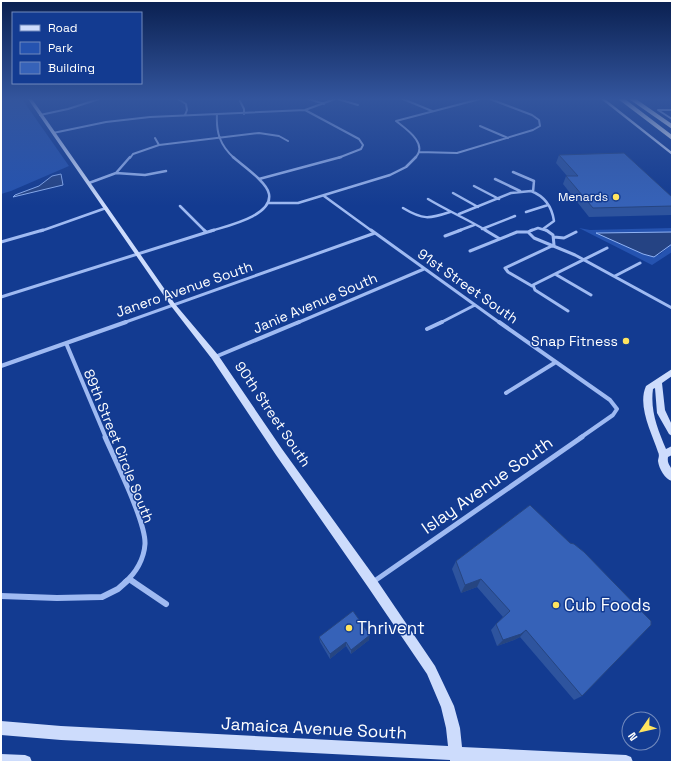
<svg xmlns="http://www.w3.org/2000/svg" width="673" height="763" viewBox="0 0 673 763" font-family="'Space Grotesk',sans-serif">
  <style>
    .green { fill: #2553b0 }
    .water { fill: #254383; stroke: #90b3f5 }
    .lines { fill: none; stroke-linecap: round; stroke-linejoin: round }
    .street-far5 { stroke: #9fbaf2; stroke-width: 2 }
    .street-far4 { stroke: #9fbaf2; stroke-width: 2.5 }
    .street-far3 { stroke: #9fbaf2; stroke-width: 3 }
    .street-far2 { stroke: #9fbaf2; stroke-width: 4 }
    .street-far1 { stroke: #9fbaf2; stroke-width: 5 }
    .street { stroke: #9fbaf2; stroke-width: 6 }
    .secondary { fill: #cddcfc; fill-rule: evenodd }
    .highway { fill: #fff; fill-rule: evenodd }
    .wall { fill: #2e549e }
    .shaded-wall { fill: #264581 }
    .building { fill: #3662b8; stroke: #264581 }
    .poi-dot { fill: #ffe45f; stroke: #133b91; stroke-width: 1.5 }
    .labels { text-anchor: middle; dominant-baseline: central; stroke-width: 3; stroke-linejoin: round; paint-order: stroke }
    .far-poi-label { font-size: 12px; fill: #fff; stroke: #133b91; text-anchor: end }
    .street-label { font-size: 14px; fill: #fff; stroke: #133b91 }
    .poi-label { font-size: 14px; fill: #fff; stroke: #133b91; text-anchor: end }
    .near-street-label { font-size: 17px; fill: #fff; stroke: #133b91 }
    .near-poi-label { font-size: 17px; fill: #fff; stroke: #133b91; text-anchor: start }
  </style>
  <rect width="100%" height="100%" fill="#133b91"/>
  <!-- green -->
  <path class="green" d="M9,99H22L69,166L11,191L1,194V101Z
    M579,228L590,230L672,228V232L597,233L643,254L659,255L672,244V252L652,265Z"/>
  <!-- water -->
  <path class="water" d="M61,174L63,185L13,197L15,195L39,186L52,176Z
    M672,232V244L654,257L643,254L596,233Z"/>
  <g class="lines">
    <!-- street-far5 -->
    <path class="street-far5" d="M178,99L186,104L187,110L185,115
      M309,99L324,104
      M338,99L358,105
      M403,99L432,111
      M240,101L244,109V114
      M305,110L359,139L363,145L361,149L338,158
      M672,110H658L672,119
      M217,114C216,133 220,145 234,158
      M40,115L68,109L99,99
      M480,126L508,138
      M53,133L106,122L150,117L305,110L335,99
      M155,138L159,145
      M419,152L457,153L533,130L540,126L539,120L532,115L490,99
      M130,158L133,154L159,145L259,133L279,136L288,141
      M415,158C429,144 406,129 396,121L480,99"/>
    <!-- street-far4 -->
    <path class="street-far4" d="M513,172L534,181L533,192
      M116,173L145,175L166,171
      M259,179L341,157
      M495,179L520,191
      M89,183L116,173L130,157
      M474,186L499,199
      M453,193L478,207
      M324,196L372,231
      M428,199C448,211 467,219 487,231
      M268,203H298L390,175L406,167L416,157
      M180,206L205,231
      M403,208C423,220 429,219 450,212
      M526,212L548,205
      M459,214L511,193L531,191C544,196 552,207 554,221L543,229
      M482,229L515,216
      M41,231L106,208
      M211,231C226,226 273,216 269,194C267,182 242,165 233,157
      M458,231L474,225
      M530,231L538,228L548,231"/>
    <!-- street-far3 -->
    <path class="street-far3" d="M204,230L206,232
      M371,230L500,323
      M485,230L500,239
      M532,230L528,232L534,238L575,255L672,308
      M546,230L553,235L554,245
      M445,236L461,230
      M554,237L564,238L576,232
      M1,242L43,230
      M470,251L517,232H528
      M555,274L591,295
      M615,276L640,263
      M532,286L508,272L505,268L554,245
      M1,297L214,230
      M568,311L535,290L533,285L607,248
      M123,323L375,233
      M297,323L424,269
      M440,323L475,305"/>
    <!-- street-far2 -->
    <path class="street-far2" d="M499,322L610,400L617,409L613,415L580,438
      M427,329L442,322
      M66,343L106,438
      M215,357L299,322
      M1,366L126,322
      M506,393L556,362"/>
    <!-- street-far1 -->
    <path class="street-far1" d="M105,437C115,460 146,522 145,544C144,559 136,573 125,582
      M129,579L134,582
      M373,582L582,437"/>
    <!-- street -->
    <path class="street" d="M132,581L166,604
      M1,596L57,598L102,597L118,589L127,581"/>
    <!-- secondary -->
    <path class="secondary" d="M28,99H32L175,304L218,355L282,449L376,579L435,666L454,706L460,728L462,747L626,755L631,757L633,762H491L464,761V762H450V760L61,740L1,735V721L61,726L448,746L446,728L441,707L427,674L368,587L276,455L212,359L171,306Z
      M601,99H605L672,152V155Z
      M672,369V376L662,383L665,410L672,425V436L669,434L657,413L655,388L653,389C650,411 658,430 666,449L672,446V455L668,457C667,464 670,465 672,470C673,473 672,478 672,481C665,479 659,469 658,461C658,458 660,456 658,452C652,433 637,406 646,386Z
      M1,754L25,755L30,757L32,762H1Z"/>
    <!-- highway -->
    <path class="highway" d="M618,99H625L672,135V140Z
      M629,99H636L672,124V129Z"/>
  </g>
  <!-- wall -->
  <path class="wall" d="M559,155L672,197V215L589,217L563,184L566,176H567L556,163Z
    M530,505L582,696L574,700L520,637L514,640L497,646L491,630L496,624L503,617L477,587L461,593L452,569L456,561Z
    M319,637L369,640L351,654L346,646L330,659L320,642Z"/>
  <!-- shaded-wall -->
  <path class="shaded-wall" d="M481,579L477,587L461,593L465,585Z
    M526,630L520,637L514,640L497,646L503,640Z
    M370,635L369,640L351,654V650Z
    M346,642V646L330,659V654Z"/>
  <!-- building -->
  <path class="building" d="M624,153L672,197V206L593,208L566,176H578L559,155Z
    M530,505L570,543L574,544L584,552L651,621V625L582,696L526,630L521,634L503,640L496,624L510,611L481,579L465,585L456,561Z
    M353,611L370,635L351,650L346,642L330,654L319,637Z"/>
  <!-- sky -->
  <linearGradient id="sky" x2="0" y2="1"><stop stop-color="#0a2050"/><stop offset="0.48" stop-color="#33559d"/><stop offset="1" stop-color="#33559d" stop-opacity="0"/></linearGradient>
  <rect width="673" height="206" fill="url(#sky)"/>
  <!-- markers -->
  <g class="poi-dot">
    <circle cx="616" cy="197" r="4"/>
    <circle cx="626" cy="341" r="4"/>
    <circle cx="556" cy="605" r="4"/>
    <circle cx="349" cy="628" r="4"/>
  </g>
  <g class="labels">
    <!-- far-poi labels -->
    <g class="far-poi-label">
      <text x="608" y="197">Menards</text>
    </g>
    <!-- street labels -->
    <g class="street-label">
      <text transform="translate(468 286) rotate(35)">91st Street South</text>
      <text transform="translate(184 289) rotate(-19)">Janero Avenue South</text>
      <text transform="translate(315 303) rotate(-23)">Janie Avenue South</text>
      <text transform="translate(273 414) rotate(56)">90th Street South</text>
      <text transform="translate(119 446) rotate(68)">89th Street Circle South</text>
    </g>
    <!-- poi labels -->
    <g class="poi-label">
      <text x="618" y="341">Snap Fitness</text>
    </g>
    <!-- near-street labels -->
    <g class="near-street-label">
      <text transform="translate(487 485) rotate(-35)">Islay Avenue South</text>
      <text transform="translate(314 728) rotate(3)">Jamaica Avenue South</text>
    </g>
    <!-- near-poi labels -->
    <g class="near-poi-label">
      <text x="564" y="605">Cub Foods</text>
      <text x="357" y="628">Thrivent</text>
    </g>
  </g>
  <!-- border -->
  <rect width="673" height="763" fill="none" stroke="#ffffff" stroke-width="4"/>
  <!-- legend -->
  <rect x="12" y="12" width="130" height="72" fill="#133b91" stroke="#7189bd"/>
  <rect x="20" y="25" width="20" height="6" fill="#cddcfc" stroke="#7189bd"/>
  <text x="48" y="32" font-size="12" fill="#ffffff">Road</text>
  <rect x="20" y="42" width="20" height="12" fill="#2553b0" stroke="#7189bd"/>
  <text x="48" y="52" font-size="12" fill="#ffffff">Park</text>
  <rect x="20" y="62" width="20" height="12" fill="#3662b8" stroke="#7189bd"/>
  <text x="48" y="72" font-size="12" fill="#ffffff">Building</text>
  <!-- north arrow -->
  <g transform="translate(641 731) rotate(236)"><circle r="19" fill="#133b91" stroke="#7189bd"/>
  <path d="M0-3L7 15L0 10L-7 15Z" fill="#ffe45f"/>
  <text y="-6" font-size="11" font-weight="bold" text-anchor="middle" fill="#ffffff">N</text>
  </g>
</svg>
